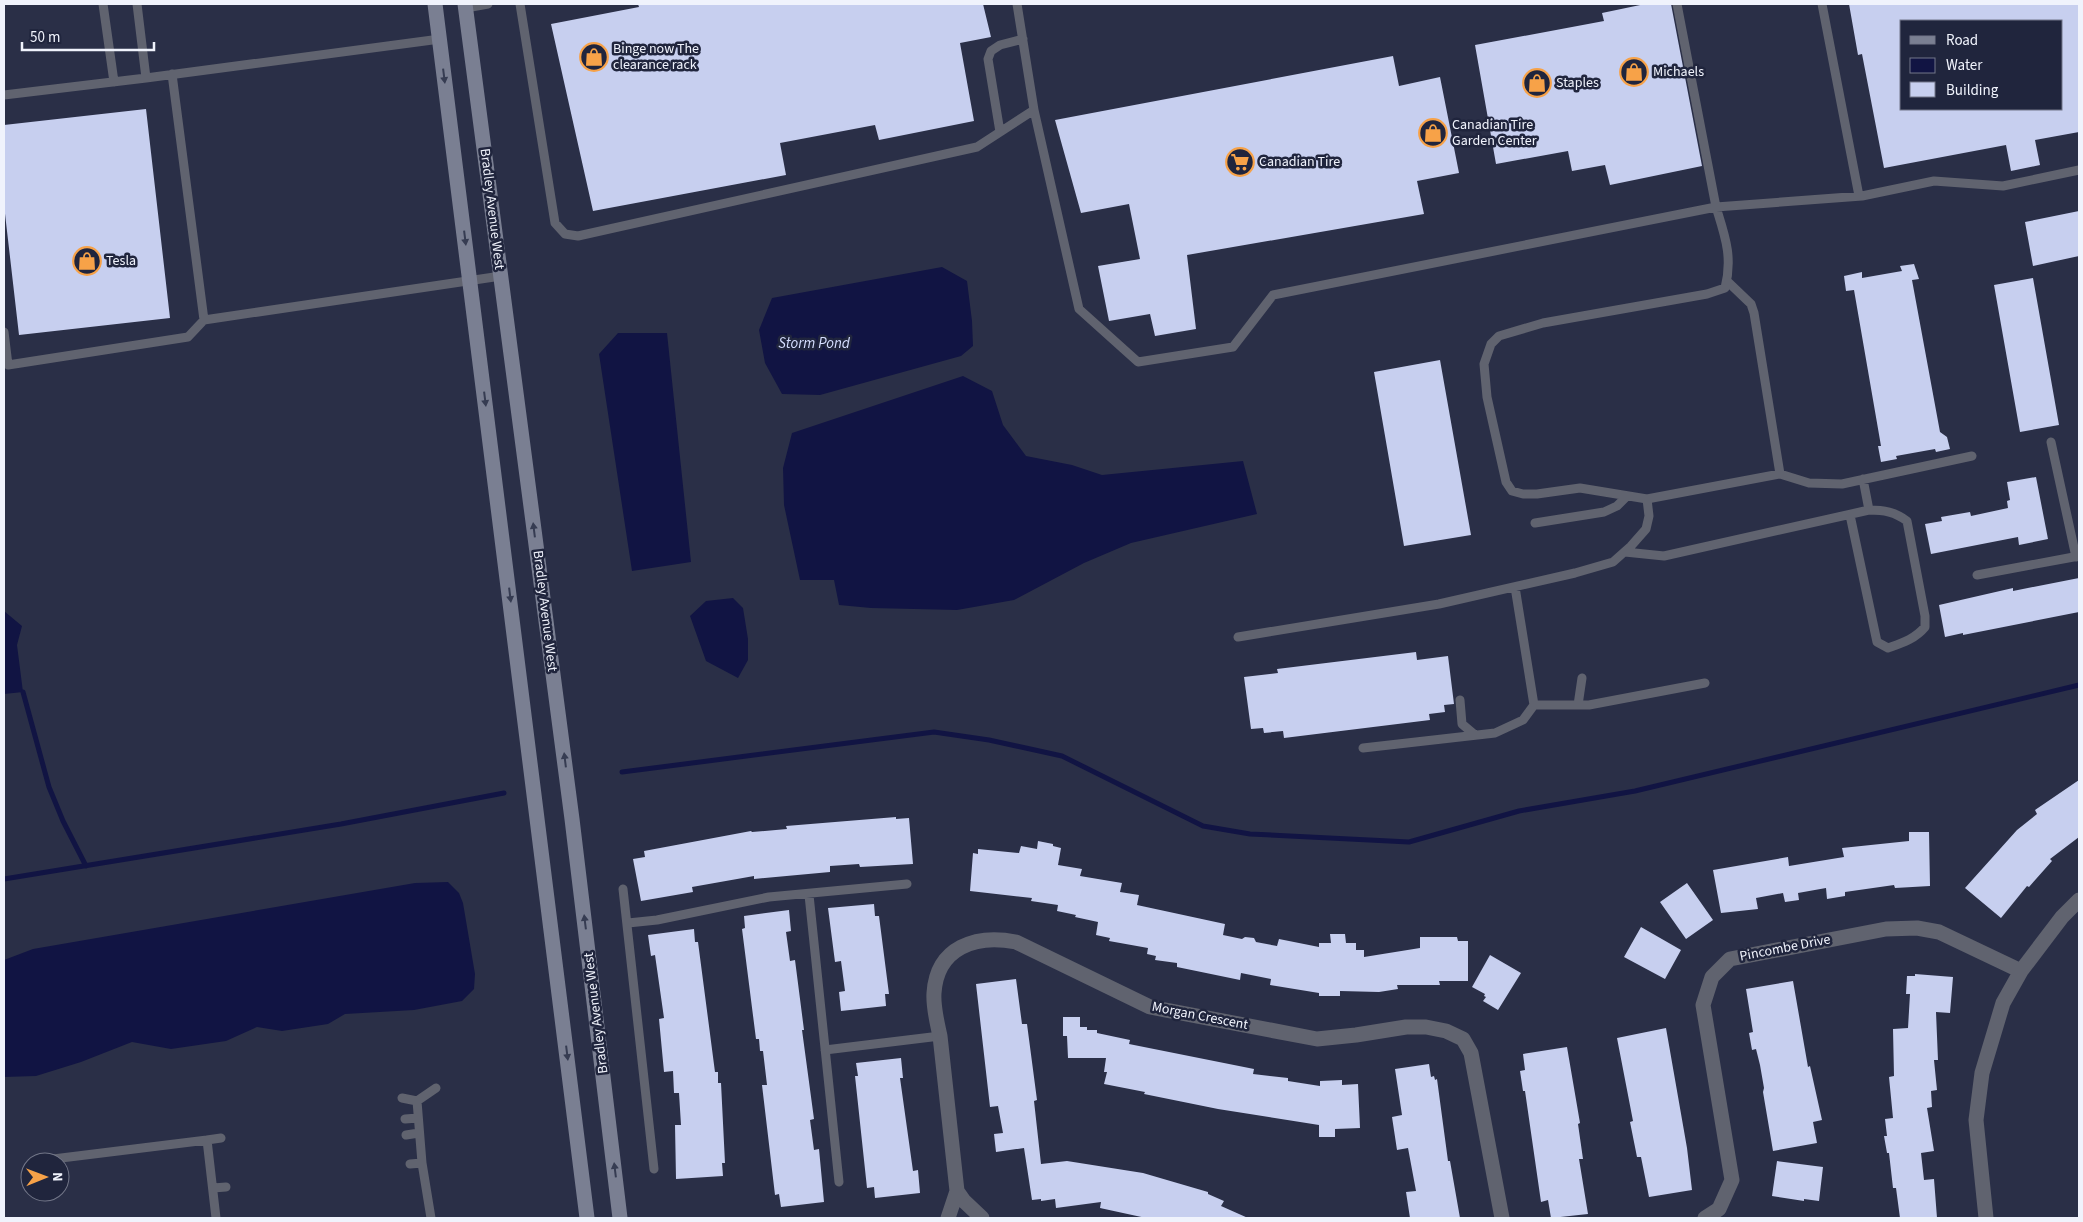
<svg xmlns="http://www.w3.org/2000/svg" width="2083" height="1222" viewBox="0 0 2083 1222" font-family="'Source Sans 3',sans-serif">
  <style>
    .water { fill: #111443 }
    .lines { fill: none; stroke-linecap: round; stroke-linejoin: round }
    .stream { stroke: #111443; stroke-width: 5 }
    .building { fill: #c7cfef; fill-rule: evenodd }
    .lane { stroke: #60636f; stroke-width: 9 }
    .street { stroke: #60636f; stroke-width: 15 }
    .secondary { stroke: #7a7f92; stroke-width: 15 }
    .oneway { fill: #363c52 }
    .labels { text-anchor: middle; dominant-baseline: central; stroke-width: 5; stroke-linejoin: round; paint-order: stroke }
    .poi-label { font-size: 14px; fill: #f0f3fc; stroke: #20253d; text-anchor: start }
    .street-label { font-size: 14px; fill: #f0f3fc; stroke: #20253d }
    .water-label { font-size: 15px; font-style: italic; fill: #d5deff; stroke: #20253d }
  </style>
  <rect width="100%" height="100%" fill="#2a2f47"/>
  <!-- water -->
  <path class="water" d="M942,267L967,281L972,321L973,346L961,356L820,395L782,394L765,363L759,330L772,298Z
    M618,333H667L691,562L632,571L599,354Z
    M963,376L992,391L1003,425L1026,456L1072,465L1102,475L1243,461L1257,514L1131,543L1084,563L1014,600L957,610L871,608L839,605L834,580H800L784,505L783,468L792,433Z
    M733,598L743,608L748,639V660L738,678L706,661L690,616L706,601Z
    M4,611L22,626L17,645L23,692L4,694Z
    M448,882L459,893L463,903L475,974L474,989L462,1001L414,1010L345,1014L328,1024L282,1031L257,1027L226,1041L171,1049L132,1042L81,1062L36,1076L4,1077V960L33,949L415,883Z"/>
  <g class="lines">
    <!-- stream -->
    <path class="stream" d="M23,692L49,787L63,821L86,866
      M622,772L934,732L989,740L1062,756L1203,826L1250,834L1409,842L1519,811L1635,791L2079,685
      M4,879L341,824L504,793"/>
  </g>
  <!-- building -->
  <path class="building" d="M638,4H983L991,37L960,43L974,121L879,140L875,125L780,143L786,175L593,211L551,24L639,7Z
    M1645,4H1671L1702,166L1610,185L1605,165L1572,171L1568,151L1496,164L1475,45L1604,21L1602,13Z
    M1849,4H2079V132L2035,140L2040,165L2011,171L2006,145L1884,168L1862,54L1858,55ZM1902,21H2062V109H1902Z
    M1393,56L1399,86L1440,77L1459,173L1417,181L1424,214L1187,255L1196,329L1155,336L1150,314L1109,321L1098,266L1140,259L1129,204L1081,213L1055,120Z
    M146,109L170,318L19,335L4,205V125Z
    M2079,211V256L2033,266L2025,222Z
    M1914,264L1919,279L1912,280L1940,432L1947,437L1950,449L1936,452L1935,449L1896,456L1897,459L1881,462L1878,446H1881L1854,290L1846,291L1844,276L1862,272V278L1902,271L1900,266Z
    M2033,278L2059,425L2020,432L1994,285Z
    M1440,360L1471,535L1404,546L1374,372Z
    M2036,477L2048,539L2019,545L2018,537L1931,554L1925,524L1942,521L1941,517L1970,512L1971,516L2008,508L2007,501L2010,500L2007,482Z
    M2079,578V612L1963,635V633L1945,637L1939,605L2013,588V591Z
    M1416,652L1417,660L1448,656L1454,704L1444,705L1445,712L1429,714L1430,720L1284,738L1283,731L1264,733L1263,728L1251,729L1244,677L1278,673L1277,669Z
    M2079,780V837L2050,859L2052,861L2029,887L2027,886L2001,918L1965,888L2017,830L2037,814L2035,810Z
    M896,817V819L909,818L913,864L860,867L859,864L830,866V872L754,879V876L692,887L693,892L641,901L633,859L645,857L644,851L751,831L752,832L787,829L786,826Z
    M1909,832H1929L1930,886L1895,888L1894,885L1845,892V896L1827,899L1826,888L1798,893L1799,900L1785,902L1783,893L1756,898L1758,909L1721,913L1713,870L1788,857L1789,866L1844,857L1842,848L1909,841Z
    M1038,841L1053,844V846L1061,848L1058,865L1082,869L1080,876L1122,883L1120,892L1139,895L1137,905L1225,924L1223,935L1242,939L1245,937L1254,938L1256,942L1277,946L1279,939L1319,947V943H1331L1330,934H1345L1346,943H1356V950H1364V957L1420,948V937H1457L1458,941H1468V981H1439L1440,985H1397L1398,989L1379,992L1340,991V996H1319V993L1270,985L1271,979L1241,973L1240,980L1177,967V963L1155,960L1156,956L1147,954L1148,948L1109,941L1110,938L1096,935L1098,922L1075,917L1076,915L1057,911L1058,905L1031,901L1032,898L970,891L973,853L978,854V849L1019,853L1021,846L1037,849Z
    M1687,883L1713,920L1686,939L1660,902Z
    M874,904L875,916H879L889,994H885L886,1006L841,1011L839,992L845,991L841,961L835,962L828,908Z
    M789,910L791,931L786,932L790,961L795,960L804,1030H802L814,1119L810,1120L814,1150L819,1149L824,1202L781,1207L779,1194L775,1195L762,1085H767L763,1051H760L759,1039H756L742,929L745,928L744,916Z
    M1641,927L1681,950L1665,979L1624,957Z
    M694,929L695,942H698L715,1072H718V1083H721L725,1163H722L723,1176L676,1179L675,1125H681L679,1093H674L673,1071L664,1072L659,1019L664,1018L655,955L651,956L648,935Z
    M1490,955L1521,973L1498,1010L1483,1001L1486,997L1484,996L1485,994L1472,987Z
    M1915,974L1953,977L1950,1013L1936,1012L1938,1060H1934L1937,1090L1931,1091L1932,1107L1927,1108L1934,1151L1921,1153L1924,1180L1934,1179L1937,1218H1900L1896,1188H1893L1889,1153H1887L1884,1136H1887L1885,1119L1893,1118L1889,1077L1894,1076L1893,1029L1908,1028L1910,994H1906L1907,976H1915Z
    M1016,979L1022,1024H1027L1037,1100L1034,1101L1041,1164L1067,1161L1143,1173L1208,1192V1194L1224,1201L1221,1206L1248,1218H1146L1100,1208L1101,1202L1056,1208L1055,1199L1041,1201V1199L1032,1200L1024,1148L996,1152L994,1134L1003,1133L998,1106L990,1107L976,984Z
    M1793,981L1808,1067L1810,1066L1822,1120L1813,1122L1817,1143L1773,1151L1763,1092L1764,1088L1760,1065L1756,1049L1752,1050L1749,1033L1753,1032L1746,989Z
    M1063,1017H1080V1027H1087V1030H1097V1033L1130,1040L1129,1044L1254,1069L1253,1074L1288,1078V1081L1320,1086V1081L1342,1080V1085L1358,1084L1360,1128L1335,1129V1137H1319V1125L1218,1109L1144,1094L1145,1092L1104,1084L1107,1072H1104L1106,1058H1068L1067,1036H1063Z
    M1666,1028L1687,1148L1692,1190L1649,1197L1641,1157H1637L1630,1122L1633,1121L1617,1038Z
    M1567,1047L1580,1123L1578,1124L1583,1159H1579L1588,1214L1551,1218L1548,1200L1541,1202L1525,1091H1523L1520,1071L1525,1070L1523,1054Z
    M901,1058L903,1078H900L913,1171L918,1170L920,1193L875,1198L874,1187L867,1188L855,1076H858L856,1063Z
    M1429,1064L1431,1077L1434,1076L1435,1080L1437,1079L1448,1161H1450L1460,1218H1410L1406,1192L1416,1191L1408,1148L1397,1150L1392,1117L1402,1115L1395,1069Z
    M1777,1161L1823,1167L1819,1201L1804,1199V1201L1772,1196Z"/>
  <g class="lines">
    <!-- lane -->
    <path class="lane" d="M103,4L114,82
      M137,4L146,78L440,39
      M520,4L555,223L565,234L578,236L977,147L1034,110
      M1017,4L1034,110L1079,309L1138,362L1233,347L1273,295L1716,207L1677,4
      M1822,4L1859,196
      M466,8L488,4
      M172,74L204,320L501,276
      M4,95L146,78
      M1000,132L988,59L991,51L1000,45L1023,39
      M1727,281L1751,304L1754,313L1780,474
      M4,332L8,365L188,337L204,320
      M2051,442L2076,557
      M1972,456L1842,484L1809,483L1780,474L1647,499L1580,488L1537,494H1523L1512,491L1506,482L1487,397L1484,364L1491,344L1499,336L1543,323L1707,294L1725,288C1733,257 1725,236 1716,207L1862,196L1934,181L2003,186L2079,170
      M1850,515L1877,642L1888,648C1902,643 1915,639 1925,627V616L1907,521C1895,512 1884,510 1869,510
      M1535,523L1604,512L1617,506L1627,496
      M1625,552L1664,556L1869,510L1863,479
      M1977,575L2079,556
      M1238,637L1439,604L1575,573L1613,562L1631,546L1646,529L1649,516L1647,499
      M1460,700L1462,724L1475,735
      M1534,705H1589L1705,683
      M1578,705L1582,678
      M1363,748L1495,733L1523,720L1534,705L1515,587
      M623,889L654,1169
      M809,895L839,1182
      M628,923L657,920L769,897L907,884
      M825,1050L940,1036
      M402,1098L417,1101
      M405,1119L418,1118
      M406,1135L419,1133
      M207,1140L221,1138
      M45,1160L207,1140L216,1218
      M410,1164L422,1163
      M213,1188L226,1187
      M431,1218L422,1163L417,1101L436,1088"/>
    <!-- street -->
    <path class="street" d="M957,1191L964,1201L982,1218
      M948,1218L957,1191L940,1036C937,1022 933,1007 934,993C937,947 976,934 1016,942L1150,1007L1317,1039L1356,1035L1406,1027H1426L1446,1031L1463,1039L1471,1053L1502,1218
      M1705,1218L1719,1209L1732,1180L1703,1005L1712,977L1730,959L1886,929L1917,928L1939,932L2021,971
      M1986,1218L1976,1120L1982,1073L2003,1003L2021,971L2062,917L2079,900"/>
    <!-- secondary -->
    <path class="secondary" d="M435,4L587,1218
      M465,4L572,819L620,1218"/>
  </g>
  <!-- one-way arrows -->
  <defs><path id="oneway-solid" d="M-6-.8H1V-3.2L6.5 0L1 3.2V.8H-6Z" transform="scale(1.25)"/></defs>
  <g class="oneway">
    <use href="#oneway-solid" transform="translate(444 76) rotate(83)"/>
    <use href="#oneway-solid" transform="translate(465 238) rotate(83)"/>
    <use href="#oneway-solid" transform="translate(485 399) rotate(83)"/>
    <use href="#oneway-solid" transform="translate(534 530) rotate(-97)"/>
    <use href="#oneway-solid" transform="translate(510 595) rotate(83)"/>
    <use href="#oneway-solid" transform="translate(565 760) rotate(-97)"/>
    <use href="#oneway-solid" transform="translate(585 922) rotate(-97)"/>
    <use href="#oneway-solid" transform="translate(567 1053) rotate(83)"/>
    <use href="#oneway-solid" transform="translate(615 1170) rotate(-97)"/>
  </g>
  <!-- icons -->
  <defs>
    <symbol id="shop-ring" viewBox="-11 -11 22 22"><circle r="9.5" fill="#20253d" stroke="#f7a248" stroke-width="1.5"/><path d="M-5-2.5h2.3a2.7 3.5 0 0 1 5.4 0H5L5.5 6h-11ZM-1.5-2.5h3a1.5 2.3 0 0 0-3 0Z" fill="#f7a248"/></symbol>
    <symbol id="supermarket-ring" viewBox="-11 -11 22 22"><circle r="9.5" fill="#20253d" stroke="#f7a248" stroke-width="1.5"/><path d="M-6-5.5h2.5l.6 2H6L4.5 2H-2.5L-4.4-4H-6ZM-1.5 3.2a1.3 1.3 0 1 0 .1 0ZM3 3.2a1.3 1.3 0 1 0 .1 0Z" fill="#f7a248"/></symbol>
  </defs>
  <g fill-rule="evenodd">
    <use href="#shop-ring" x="578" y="41" width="32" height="32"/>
    <use href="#shop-ring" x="1618" y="56" width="32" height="32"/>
    <use href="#shop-ring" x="1521" y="67" width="32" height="32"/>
    <use href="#shop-ring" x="1417" y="117" width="32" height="32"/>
    <use href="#supermarket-ring" x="1224" y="146" width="32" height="32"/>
    <use href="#shop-ring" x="71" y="245" width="32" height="32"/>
  </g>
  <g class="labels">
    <!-- poi labels -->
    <g class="poi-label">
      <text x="613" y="49">Binge now The<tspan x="613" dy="16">clearance rack</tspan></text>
      <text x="1653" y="72">Michaels</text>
      <text x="1556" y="83">Staples</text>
      <text x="1452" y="125">Canadian Tire<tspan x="1452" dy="16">Garden Center</tspan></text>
      <text x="1259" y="162">Canadian Tire</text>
      <text x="106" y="261">Tesla</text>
    </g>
    <!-- street labels -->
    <g class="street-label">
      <text transform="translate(492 209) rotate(83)">Bradley Avenue West</text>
      <text transform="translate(545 611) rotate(83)">Bradley Avenue West</text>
      <text transform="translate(1785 948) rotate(-11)">Pincombe Drive</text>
      <text transform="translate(596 1013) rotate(-97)">Bradley Avenue West</text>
      <text transform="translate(1200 1016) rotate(11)">Morgan Crescent</text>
    </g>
    <!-- water labels -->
    <g class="water-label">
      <text x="814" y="343">Storm Pond</text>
    </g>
  </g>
  <!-- border -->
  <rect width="2083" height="1222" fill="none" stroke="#f0f3fc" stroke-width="10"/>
  <!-- legend -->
  <rect x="1900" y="20" width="162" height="90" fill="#20253d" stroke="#737789"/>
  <rect x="1910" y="36" width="25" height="8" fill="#7a7f92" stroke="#737789"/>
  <text x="1946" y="45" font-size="15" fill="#f0f3fc">Road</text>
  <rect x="1910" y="58" width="25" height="15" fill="#111443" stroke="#737789"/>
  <text x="1946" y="70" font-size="15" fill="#f0f3fc">Water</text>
  <rect x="1910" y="82" width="25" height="15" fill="#c7cfef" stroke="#737789"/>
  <text x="1946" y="95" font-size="15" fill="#f0f3fc">Building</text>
  <!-- north arrow -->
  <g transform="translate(45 1177) rotate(89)"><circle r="24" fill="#20253d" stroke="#737789"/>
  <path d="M0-4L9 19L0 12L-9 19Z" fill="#f7a248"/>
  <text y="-8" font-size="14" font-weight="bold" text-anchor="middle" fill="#f0f3fc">N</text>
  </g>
  <!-- scale -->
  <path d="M22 42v8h132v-8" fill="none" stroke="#f0f3fc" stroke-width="2.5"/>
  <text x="30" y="42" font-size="15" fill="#f0f3fc" stroke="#20253d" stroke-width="4" paint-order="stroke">50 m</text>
</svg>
